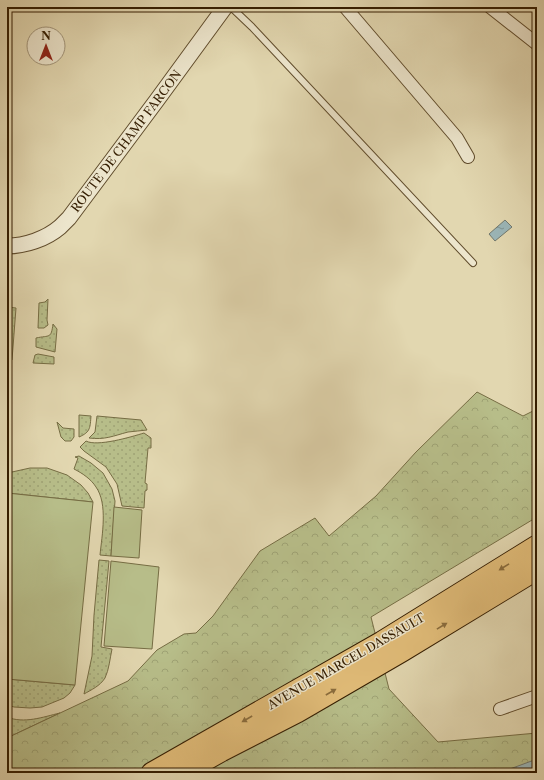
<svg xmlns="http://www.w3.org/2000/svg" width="544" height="780" viewBox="0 0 544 780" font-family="'Libre Caslon Text',serif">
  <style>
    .grass { fill: url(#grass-dots); stroke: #766d44 }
    .forest { fill: url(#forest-crowns); stroke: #766d44 }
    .pitch { fill: #b7bd89; stroke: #766d44 }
    .water { fill: url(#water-ripples); stroke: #72796e }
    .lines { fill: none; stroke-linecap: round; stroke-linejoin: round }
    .service-casing { stroke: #604c2c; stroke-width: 8 }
    .minor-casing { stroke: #604c2c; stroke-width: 14 }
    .tertiary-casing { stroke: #604c2c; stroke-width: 17 }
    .trunk-casing { stroke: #341d00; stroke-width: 23 }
    .service { stroke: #ece5cc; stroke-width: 6 }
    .minor { stroke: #ece5cc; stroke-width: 12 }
    .tertiary { stroke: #ece5cc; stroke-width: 15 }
    .trunk { stroke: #e1bc78; stroke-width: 21 }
    .oneway { fill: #8a6c3c }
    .labels { text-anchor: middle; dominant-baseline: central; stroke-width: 3; stroke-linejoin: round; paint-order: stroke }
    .street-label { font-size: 12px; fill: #341d00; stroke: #ece5cc }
  </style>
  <defs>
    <pattern id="grass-dots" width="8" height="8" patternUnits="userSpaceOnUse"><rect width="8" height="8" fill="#b7bd89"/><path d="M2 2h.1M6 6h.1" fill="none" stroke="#9ea274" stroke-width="1.8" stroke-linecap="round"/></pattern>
    <pattern id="forest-crowns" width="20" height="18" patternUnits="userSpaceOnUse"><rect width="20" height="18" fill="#b7bd89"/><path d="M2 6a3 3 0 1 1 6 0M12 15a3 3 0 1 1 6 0" fill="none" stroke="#9ea274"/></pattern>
    <pattern id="water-ripples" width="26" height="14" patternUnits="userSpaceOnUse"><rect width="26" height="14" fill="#9bb6b8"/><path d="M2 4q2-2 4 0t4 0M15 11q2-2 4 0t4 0" fill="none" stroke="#7f9393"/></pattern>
  </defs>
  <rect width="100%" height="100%" fill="#e2d7b0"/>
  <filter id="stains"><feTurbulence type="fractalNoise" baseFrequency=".005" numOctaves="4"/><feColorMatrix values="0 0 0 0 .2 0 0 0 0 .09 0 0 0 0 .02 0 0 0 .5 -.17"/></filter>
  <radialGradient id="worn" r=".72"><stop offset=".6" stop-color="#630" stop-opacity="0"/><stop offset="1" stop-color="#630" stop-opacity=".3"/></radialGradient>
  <!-- grass -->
  <path class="grass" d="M48,299L47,320L48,325L44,328H38L39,303L45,302Z
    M7,307L16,308L12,360H7Z
    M53,324L57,329L55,352L36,347V338C50,335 51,339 53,324Z
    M38,354L54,357V364L33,363L35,355Z
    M79,415L91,416C90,427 91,432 79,437Z
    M97,416L141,420L147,430C141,431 134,431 128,432C113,436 105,440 89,438L95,432Z
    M57,422L63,428L74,429V437L71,441H65L61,437Z
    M144,433L151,438V448H148L145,483L147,484V490L145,491L144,508L122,506L117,484L106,467L84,451L80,447L86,441C97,447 131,437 144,433Z
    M79,456L91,463L103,473L112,489L115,501L111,556L100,555C102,535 108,504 96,487C91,479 82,473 74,469L78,458L75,457Z
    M30,468H47L67,475L81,485L88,493L93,502L7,493V475L12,472Z
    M99,560L109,561L101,647L112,649C110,658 109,670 105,678C100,686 91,690 84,694L92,656L94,615Z
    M7,679L75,685L70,693L64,698L42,707L30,708L14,707L7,705Z
    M60,713L7,738V717C24,724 43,717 60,713Z"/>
  <!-- forest -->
  <path class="forest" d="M477,392L523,416L537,409V517L371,617L389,689L438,742L537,733V773H7V738L128,681L157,650L184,634L196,633L213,616L260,551L315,518L329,536L376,496L416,452Z"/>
  <!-- pitch -->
  <path class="pitch" d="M7,493L93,502L75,685L7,679Z
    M114,507L142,510L139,558L111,556Z
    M111,561L159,567L152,649L104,646Z"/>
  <!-- water -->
  <path class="water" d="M505,220L512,227L495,241L489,234Z
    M537,759V773H499Z"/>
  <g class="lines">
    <defs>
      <path id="service" d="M231,7L252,27L473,263"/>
      <path id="minor" d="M345,7L457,138L468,157
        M490,7L537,44
        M500,709L537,696"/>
      <path id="tertiary" d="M7,246C25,246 46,239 60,227C63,224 66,221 69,218L157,100L225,7"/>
      <path id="trunk" d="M152,773L382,642L537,546
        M182,773L221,751L297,712L402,651L537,569"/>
    </defs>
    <!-- service casing -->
    <use href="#service" class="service-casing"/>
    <!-- minor casing -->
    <use href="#minor" class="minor-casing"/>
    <!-- tertiary casing -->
    <use href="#tertiary" class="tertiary-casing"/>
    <!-- trunk casing -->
    <use href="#trunk" class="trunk-casing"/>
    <!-- service -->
    <use href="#service" class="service"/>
    <!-- minor -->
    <use href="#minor" class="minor"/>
    <!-- tertiary -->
    <use href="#tertiary" class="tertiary"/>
    <!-- trunk -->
    <use href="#trunk" class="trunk"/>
  </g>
  <!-- one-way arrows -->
  <defs><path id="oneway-solid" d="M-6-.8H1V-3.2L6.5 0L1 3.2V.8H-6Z"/></defs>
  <g class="oneway">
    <use href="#oneway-solid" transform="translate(504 567) rotate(148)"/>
    <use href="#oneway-solid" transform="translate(442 626) rotate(-31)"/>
    <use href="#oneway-solid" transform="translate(331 692) rotate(-30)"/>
    <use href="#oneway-solid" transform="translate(247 719) rotate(150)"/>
  </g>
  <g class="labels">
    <!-- street labels -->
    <g class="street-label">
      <text transform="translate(126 141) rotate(-53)">ROUTE DE CHAMP FARCON</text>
      <text transform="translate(346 661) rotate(-30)">AVENUE MARCEL DASSAULT</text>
    </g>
  </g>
  <!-- margin -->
  <rect width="544" height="780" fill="none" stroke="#e2d7b0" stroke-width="24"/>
  <rect x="8" y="8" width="528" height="764" fill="none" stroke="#341d00" stroke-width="2"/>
  <rect x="12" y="12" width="520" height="756" fill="none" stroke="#341d00"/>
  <!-- north arrow -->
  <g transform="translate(46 46)"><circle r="19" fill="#ece5cc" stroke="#a2957a"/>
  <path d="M0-3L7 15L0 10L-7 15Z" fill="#8f2418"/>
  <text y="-6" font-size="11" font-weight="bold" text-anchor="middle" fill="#341d00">N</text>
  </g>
  <rect width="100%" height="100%" filter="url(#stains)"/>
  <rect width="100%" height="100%" fill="url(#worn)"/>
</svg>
